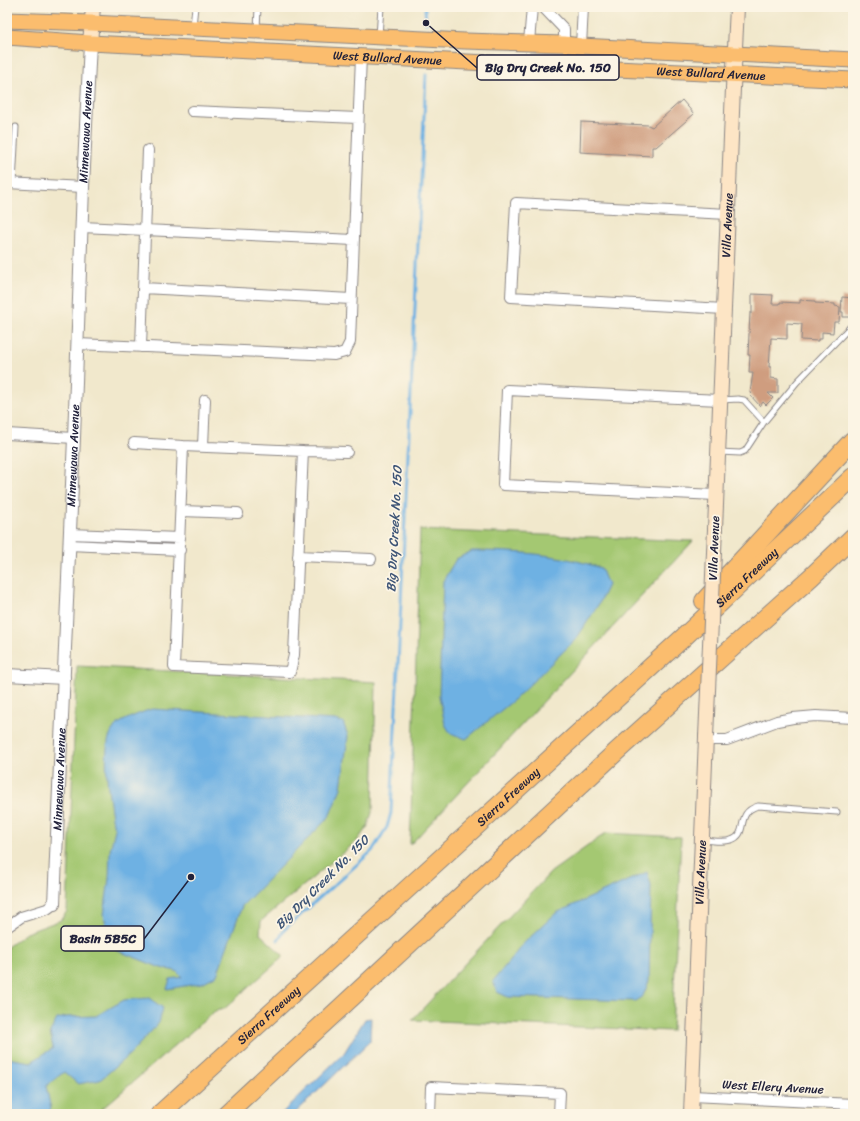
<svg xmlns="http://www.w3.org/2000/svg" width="860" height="1121" viewBox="0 0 860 1121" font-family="Sriracha,sans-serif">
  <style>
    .green { fill: #a4c872; stroke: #637556 }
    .water { fill: #6eb1e3; stroke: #486a8f }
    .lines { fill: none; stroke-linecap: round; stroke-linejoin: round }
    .stream { stroke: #6eb1e3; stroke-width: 3 }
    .building { fill: #cf9d7f }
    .service-casing { stroke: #8a8584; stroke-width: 7 }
    .minor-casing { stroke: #8a8584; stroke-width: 12 }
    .tertiary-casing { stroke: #8a8584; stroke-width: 14 }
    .secondary-casing { stroke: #8a8584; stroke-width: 16 }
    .primary-casing { stroke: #8a8584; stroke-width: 17 }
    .motorway-casing { stroke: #8a8584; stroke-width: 20 }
    .service { stroke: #fff; stroke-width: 5 }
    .minor { stroke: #fff; stroke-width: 10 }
    .tertiary { stroke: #fff; stroke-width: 12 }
    .secondary { stroke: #fde5c5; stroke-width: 14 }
    .primary { stroke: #fbbd6e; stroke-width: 15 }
    .motorway { stroke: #fbbd6e; stroke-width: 18 }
    .secondary-bridge-casing { stroke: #8a8584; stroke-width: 16; stroke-linecap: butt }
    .secondary-bridge { stroke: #fde5c5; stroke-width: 14 }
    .labels { text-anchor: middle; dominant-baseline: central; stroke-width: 3.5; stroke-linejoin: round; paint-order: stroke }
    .street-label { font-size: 12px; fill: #22223b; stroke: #fcf5e5 }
    .water-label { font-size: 13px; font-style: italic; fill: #3d5476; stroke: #fcf5e5 }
    .leader { fill: none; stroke: #22223b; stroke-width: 1.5 }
    .callout-dot { fill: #22223b; stroke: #fcf5e5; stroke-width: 1.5 }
    .callout { fill: #fcf5e5; stroke: #22223b; stroke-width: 1.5 }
    .callout-label { font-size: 13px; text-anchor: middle; font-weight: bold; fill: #22223b }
  </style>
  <rect width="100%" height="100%" fill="#fcf5e5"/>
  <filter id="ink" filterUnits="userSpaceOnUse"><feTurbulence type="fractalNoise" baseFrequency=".025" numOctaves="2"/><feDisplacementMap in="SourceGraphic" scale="8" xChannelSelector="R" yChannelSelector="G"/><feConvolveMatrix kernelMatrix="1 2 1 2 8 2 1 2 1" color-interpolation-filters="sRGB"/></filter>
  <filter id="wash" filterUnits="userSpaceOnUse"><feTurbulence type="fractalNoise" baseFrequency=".012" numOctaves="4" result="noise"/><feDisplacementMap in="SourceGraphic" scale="16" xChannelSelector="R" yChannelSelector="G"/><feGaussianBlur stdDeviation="0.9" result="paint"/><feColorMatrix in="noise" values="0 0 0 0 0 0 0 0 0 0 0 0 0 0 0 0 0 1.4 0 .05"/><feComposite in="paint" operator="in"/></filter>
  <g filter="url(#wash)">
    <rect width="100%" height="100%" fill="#f1e8cc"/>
    <!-- green -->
    <path class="green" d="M420,530L693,541L410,845Z
      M77,666L376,682L373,809L368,826L357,841L261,921L260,934L284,956L224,1009L215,1011L96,1114H7V947L26,933L61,920L67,911Z
      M606,833L681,837L672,1031L412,1020L551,872Z"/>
    <!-- water -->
    <path class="water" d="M472,551C515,551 560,554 601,568L608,585L600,602L577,638L515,699L466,739L450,733L445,724L439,696L443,581L456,559Z
      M152,709L335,720L343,722L348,736L341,788L329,817L242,906L217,975L202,983L167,989L170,979L182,977L176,971L161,968L116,950L109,940L104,915L109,878L110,851L115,829L113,824C110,802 99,745 114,728C120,720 143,712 152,709Z
      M647,872L651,885L649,981L643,996L635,1001L508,997L497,992L493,981L524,943L556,913Z
      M149,998L163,1008L159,1023L130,1054L100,1080L78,1084L64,1072L46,1086L51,1109L46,1114H7V1058L31,1062L53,1048L50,1032L57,1019L66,1017L96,1016L124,1000Z
      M371,1018L370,1041L294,1114H281L344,1053L365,1019Z"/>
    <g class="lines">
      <!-- stream -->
      <path class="stream" d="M425,7L426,23
        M278,940L285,929L372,851L387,827L391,813L426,75"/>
    </g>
    <g id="blocks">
      <!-- building -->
      <path class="building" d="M682,100L694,114L656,147H652V156L580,152L581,122L648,125L652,127Z
        M752,294L773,295L772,304H780V302L800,303V300L815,301V303L835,304V306L840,307L839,322H834L833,333L822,332V339H818V341L801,340L802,324L787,323V339L771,338L769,367H771V378L778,379V393H768L773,398L766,405L763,402L760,406L750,395L752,393H750L753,373H749L750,355H748L750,313H752Z
        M842,297L853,298V312H851V317H843V312H841Z"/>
    </g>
  </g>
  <g filter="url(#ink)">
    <use href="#blocks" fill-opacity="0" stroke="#8a8584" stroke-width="1"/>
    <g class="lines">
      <defs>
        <path id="service" d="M193,26L195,7
          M257,30L258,7
          M379,36L381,7
          M13,184L16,127
          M764,422L797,382L853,324
          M719,452L740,453L745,451L764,422L744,400L738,399L721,400
          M702,840C711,840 723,843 731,840C750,834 734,813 758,806L837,812"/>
        <path id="minor" d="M543,7L564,29V44
          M529,42L532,7
          M581,46L583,7
          M192,111L358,118
          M7,183L83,187
          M82,227L354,240
          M143,288L351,299
          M724,309L511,297L516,203L728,214
          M77,344L334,355L345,352L350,342L361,56
          M141,347L148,150
          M7,434L74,438
          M134,443L183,446
          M183,446L303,451L294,655L290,672L174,667Z
          M203,446L205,400
          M303,451L347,452
          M716,495L503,485L507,390L720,400
          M181,511L238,513
          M69,534L180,538
          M69,545L180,550
          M298,556L371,559
          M706,740H727L777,721L793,718L816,716L853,718
          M7,927L21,917L47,909L54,904
          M692,1096L853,1104
          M430,1114L431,1087L560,1093L559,1114"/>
        <g id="tertiary">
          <path d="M7,675L64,678"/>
          <path id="s1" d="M54,904L74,438L83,187L90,43"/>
        </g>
        <g id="secondary">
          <path d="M90,43L93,7"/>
          <path id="s2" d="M715,529L733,88L737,7"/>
          <path id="s3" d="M691,1114L706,737"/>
        </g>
        <g id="primary">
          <path d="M7,20L91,23L465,41L564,44L581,46L853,60"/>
          <path id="s4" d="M7,37L90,43L507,64L853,80"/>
        </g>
        <g id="motorway">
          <path d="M704,601L853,440"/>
          <path id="s5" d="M160,1114L685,636L853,477"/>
          <path d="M226,1114L617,751L811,577L853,537"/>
        </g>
      </defs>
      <!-- service casing -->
      <use href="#service" class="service-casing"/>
      <!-- minor casing -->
      <use href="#minor" class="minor-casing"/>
      <!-- tertiary casing -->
      <use href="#tertiary" class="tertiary-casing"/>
      <!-- secondary casing -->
      <use href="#secondary" class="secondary-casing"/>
      <!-- primary casing -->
      <use href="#primary" class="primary-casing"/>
      <!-- motorway casing -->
      <use href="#motorway" class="motorway-casing"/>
      <!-- service -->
      <use href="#service" class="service"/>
      <!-- minor -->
      <use href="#minor" class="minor"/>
      <!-- tertiary -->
      <use href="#tertiary" class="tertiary"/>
      <!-- secondary -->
      <use href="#secondary" class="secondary"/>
      <!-- primary -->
      <use href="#primary" class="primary"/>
      <!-- motorway -->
      <use href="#motorway" class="motorway"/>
      <defs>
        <path id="secondary-bridge" d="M706,737L715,529"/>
      </defs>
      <!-- secondary-bridge casing -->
      <use href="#secondary-bridge" class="secondary-bridge-casing"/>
      <!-- secondary-bridge -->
      <use href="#secondary-bridge" class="secondary-bridge"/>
    </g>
  </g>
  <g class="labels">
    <!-- street labels -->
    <g class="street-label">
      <text stroke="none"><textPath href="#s4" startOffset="381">West Bullard Avenue</textPath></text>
      <text stroke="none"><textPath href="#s4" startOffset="705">West Bullard Avenue</textPath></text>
      <text stroke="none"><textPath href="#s1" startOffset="773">Minnewawa Avenue</textPath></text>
      <text stroke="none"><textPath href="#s2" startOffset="304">Villa Avenue</textPath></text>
      <text stroke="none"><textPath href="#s1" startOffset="449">Minnewawa Avenue</textPath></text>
      <text transform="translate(714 548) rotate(-88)">Villa Avenue</text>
      <text stroke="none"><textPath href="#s5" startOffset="795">Sierra Freeway</textPath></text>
      <text stroke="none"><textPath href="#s1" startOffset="125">Minnewawa Avenue</textPath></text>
      <text stroke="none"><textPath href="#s5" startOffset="471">Sierra Freeway</textPath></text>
      <text stroke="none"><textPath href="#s3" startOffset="242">Villa Avenue</textPath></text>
      <text stroke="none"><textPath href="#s5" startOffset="147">Sierra Freeway</textPath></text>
      <text transform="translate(773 1087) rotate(3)">West Ellery Avenue</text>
    </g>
    <!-- water labels -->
    <g class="water-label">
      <text transform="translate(394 529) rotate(-87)">Big Dry Creek No. 150</text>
      <text transform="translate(322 882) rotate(-45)">Big Dry Creek No. 150</text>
    </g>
  </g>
  <!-- callouts -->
  <path class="leader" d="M426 23L477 68M191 877L144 939"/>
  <g class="callout-dot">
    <circle cx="426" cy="23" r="4"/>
    <circle cx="191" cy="877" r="4"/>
  </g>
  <g class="callout">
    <rect x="477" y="55" width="142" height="25" rx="4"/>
    <rect x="61" y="926" width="83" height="25" rx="4"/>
  </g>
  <g class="callout-label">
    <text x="548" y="72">Big Dry Creek No. 150</text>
    <text x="103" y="943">Basin 5B5C</text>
  </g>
  <!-- margin -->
  <rect width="860" height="1121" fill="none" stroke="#fcf5e5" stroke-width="24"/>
</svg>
